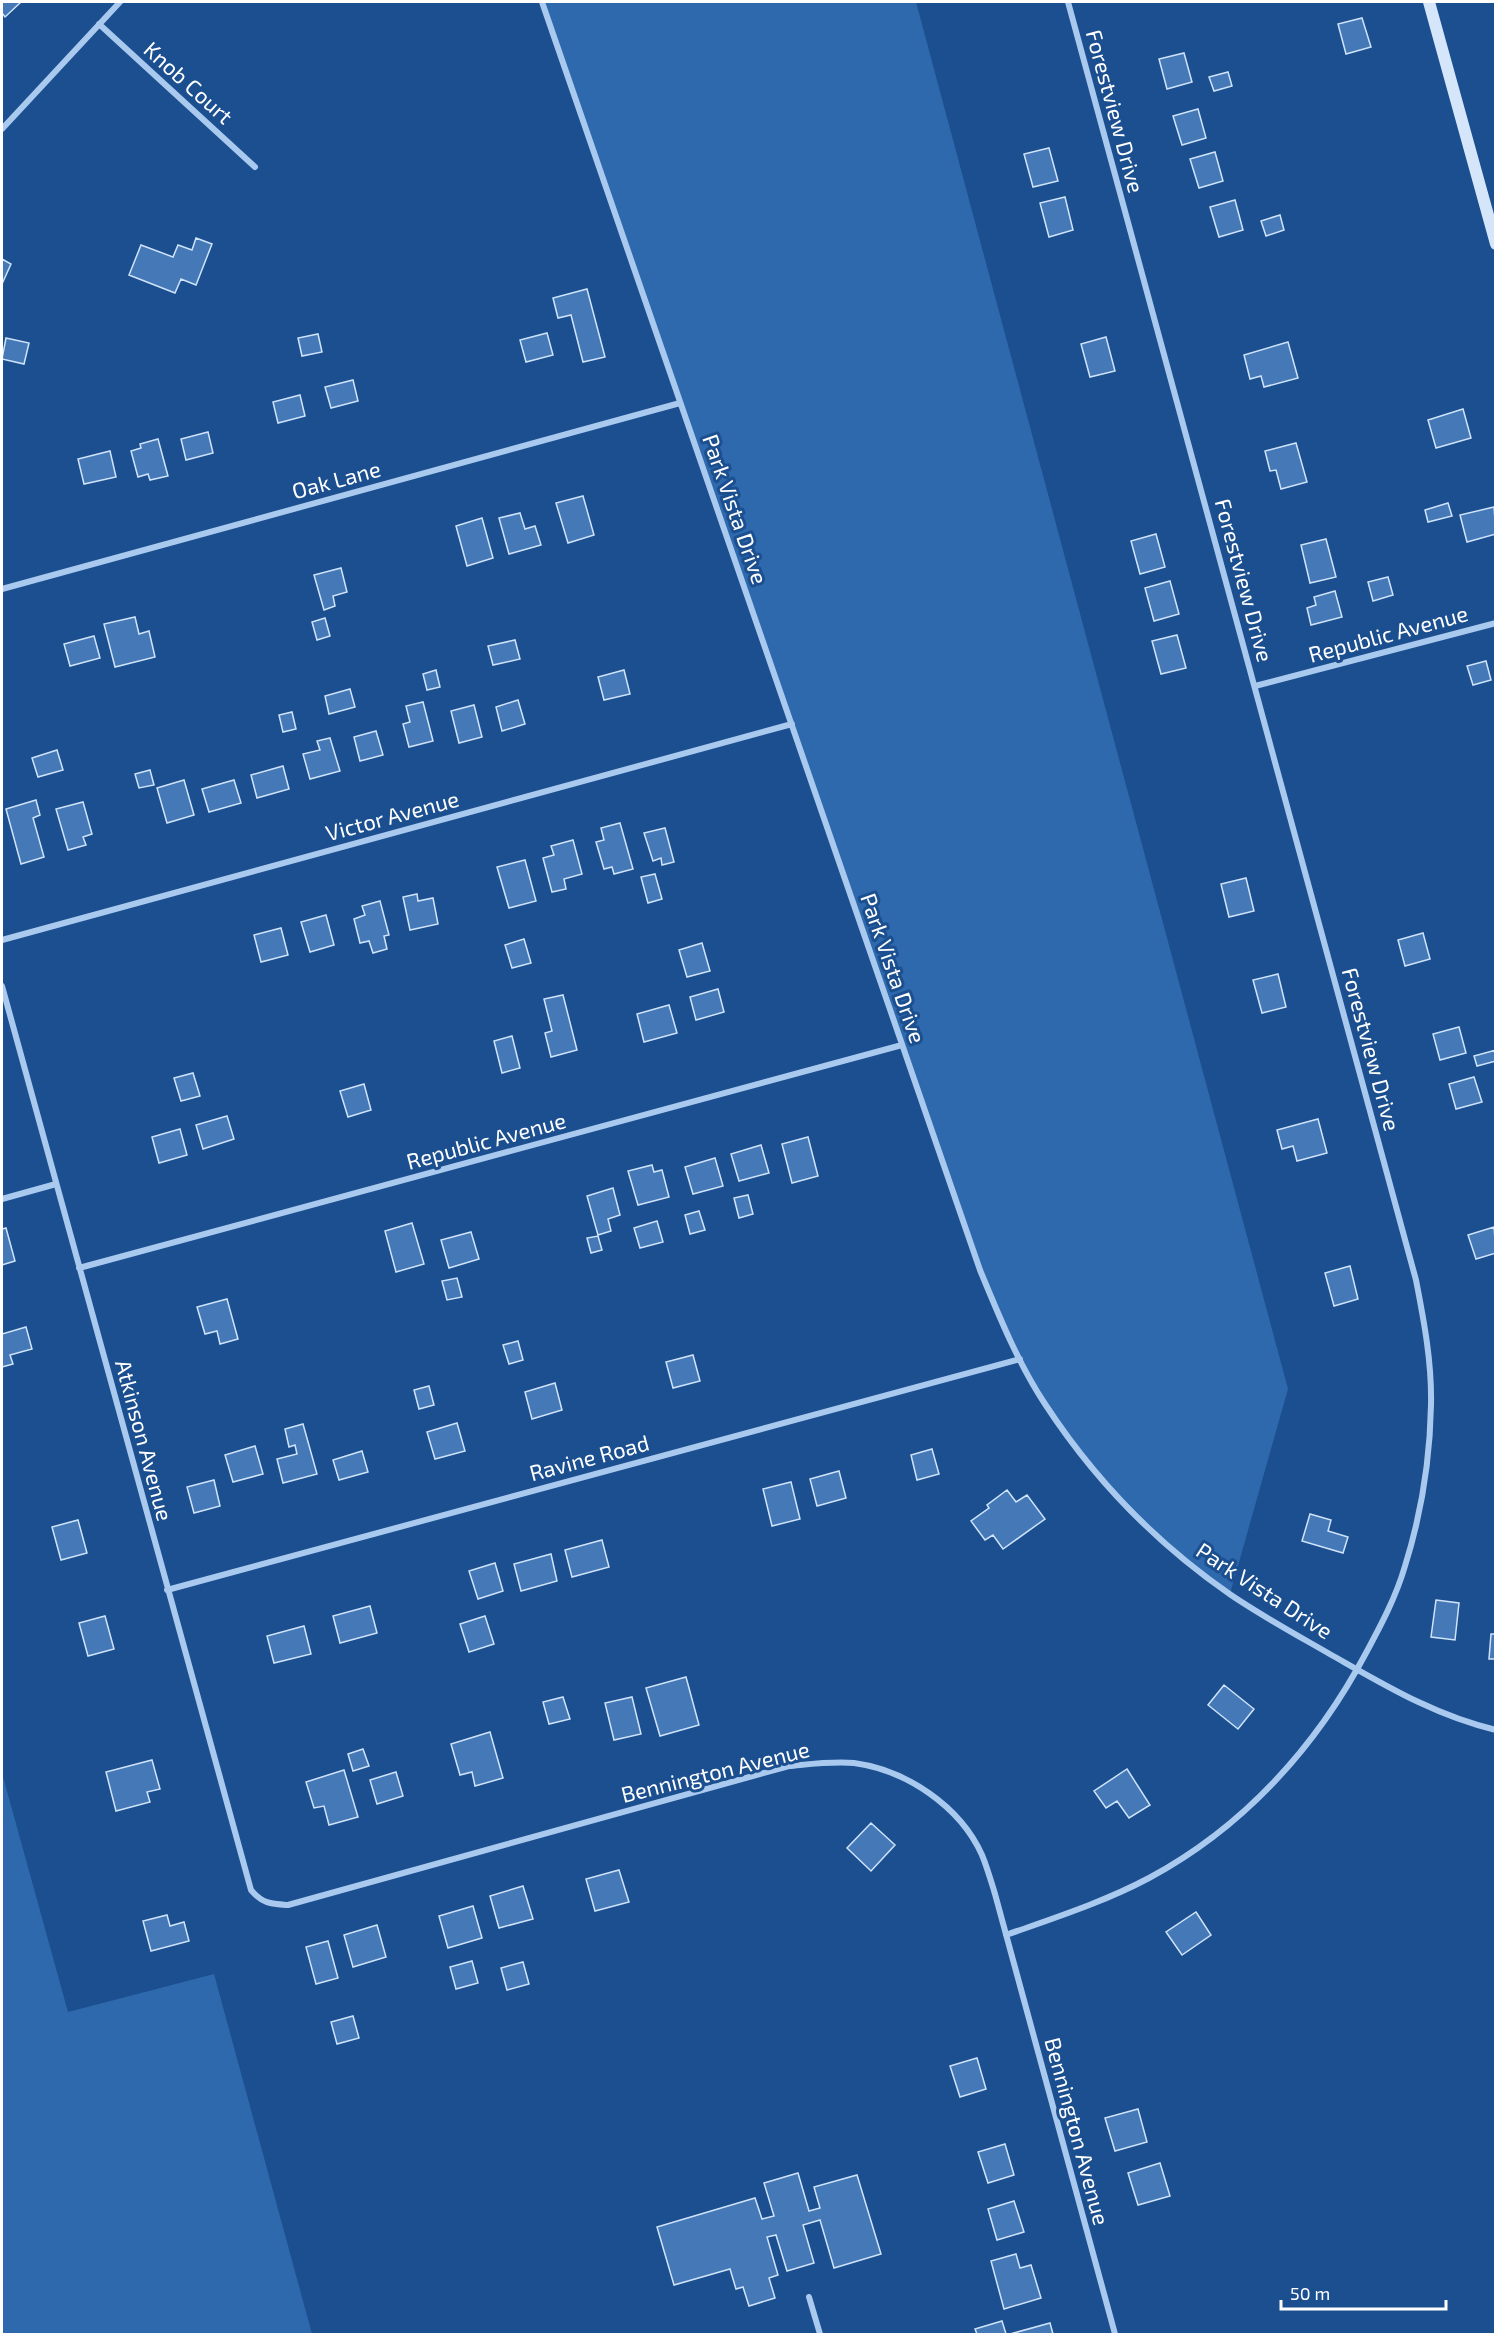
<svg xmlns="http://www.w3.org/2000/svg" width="1497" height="2336" viewBox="0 0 1497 2336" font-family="'Exo 2',sans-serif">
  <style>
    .green { fill: #2e69ad }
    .building { fill: #4478b7; stroke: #cfe3fa; stroke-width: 1.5 }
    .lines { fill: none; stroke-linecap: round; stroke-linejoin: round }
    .street { stroke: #a9c9ee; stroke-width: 6 }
    .secondary { stroke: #d6e6fa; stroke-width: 12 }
    .labels { text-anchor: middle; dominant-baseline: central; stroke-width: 6; stroke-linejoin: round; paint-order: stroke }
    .street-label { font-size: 22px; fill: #fff; stroke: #1b4f8f }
  </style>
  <rect width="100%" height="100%" fill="#1b4f8f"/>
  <!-- green -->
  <path class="green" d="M542,2H916L1288,1389L1230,1594L1190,1564L1112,1491L1044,1403L1001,1323Z
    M2,1773L68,2012L214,1974L312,2334H2Z"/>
  <!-- building -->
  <path class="building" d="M2,2H21L5,17L2,13Z
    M1362,18L1371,47L1346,54L1338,24Z
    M1184,53L1192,82L1167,89L1159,59Z
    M1228,72L1232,86L1214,91L1209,77Z
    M1198,109L1206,138L1182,145L1173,116Z
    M1049,148L1058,181L1033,187L1024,154Z
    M1215,152L1223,181L1199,188L1190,159Z
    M1065,197L1073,230L1049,237L1040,203Z
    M1235,200L1243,230L1219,237L1210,207Z
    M1280,215L1284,230L1266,236L1261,221Z
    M196,238L212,244L196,285L181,279L175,293L129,275L141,245L173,257L178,245L192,250Z
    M2,259L11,264L2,284Z
    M587,289L605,357L583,362L571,315L558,318L553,298Z
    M547,333L553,355L526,362L520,340Z
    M318,334L322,352L302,356L298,338Z
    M1106,337L1115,371L1090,377L1081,344Z
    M6,338L29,343L24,364L2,359Z
    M1288,342L1298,378L1264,387L1261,376L1250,379L1244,355Z
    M353,380L358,401L331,408L325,387Z
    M300,395L305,416L278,423L273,402Z
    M1463,409L1471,438L1436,448L1428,420Z
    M208,432L213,453L186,460L181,439Z
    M158,439L168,476L150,480L148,474L138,477L131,451L141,448L140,444Z
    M1296,443L1307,482L1281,489L1276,470L1270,471L1265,451Z
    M110,451L116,477L84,484L78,459Z
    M583,496L594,535L568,543L556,503Z
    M1448,503L1452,516L1428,522L1425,510Z
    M1494,507L1496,534L1467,542L1460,515Z
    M520,513L525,529L535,526L541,545L509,554L499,518Z
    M482,518L493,558L467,566L456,526Z
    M1156,534L1165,567L1140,574L1131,541Z
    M1326,539L1336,577L1310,583L1301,545Z
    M341,568L347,592L333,596L335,606L324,610L314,575Z
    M1388,577L1393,595L1373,601L1368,582Z
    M1170,581L1179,614L1154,621L1145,588Z
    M1335,591L1342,617L1311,625L1307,608L1316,605L1314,597Z
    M135,617L139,634L149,631L155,657L115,667L104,624Z
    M325,618L330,636L317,640L312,622Z
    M1177,635L1186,668L1161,674L1152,641Z
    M94,636L100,658L70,666L64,644Z
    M515,640L520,659L493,665L488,646Z
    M1486,661L1491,680L1473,685L1467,666Z
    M436,670L440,687L427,690L423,674Z
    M624,670L630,694L604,700L598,677Z
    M350,689L355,707L329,714L325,696Z
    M518,700L525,724L502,731L496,707Z
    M423,702L433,741L409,747L403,724L410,722L406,706Z
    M474,705L482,737L459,743L451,711Z
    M292,712L296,729L283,732L279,715Z
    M376,731L383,755L360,761L354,737Z
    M330,738L340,771L310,779L303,754L320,750L317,741Z
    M57,750L63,770L38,777L32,758Z
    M283,766L289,789L257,798L251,775Z
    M150,770L154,785L139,788L135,774Z
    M184,780L194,815L167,823L157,788Z
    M234,780L241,803L209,812L202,789Z
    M36,800L40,815L33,818L44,857L21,864L6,809Z
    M83,802L92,834L83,837L86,845L68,850L56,809Z
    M620,823L633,869L614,874L612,867L604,869L596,842L604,840L601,828Z
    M665,828L674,862L662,865L661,858L653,861L644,833Z
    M573,840L582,874L564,879L566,889L552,892L543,858L554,855L551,846Z
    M525,860L536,901L509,908L497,867Z
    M655,874L662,899L648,903L641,877Z
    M1246,878L1254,911L1229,917L1221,884Z
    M417,894L418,901L433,898L438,924L410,930L403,897Z
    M380,901L389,935L384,936L387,949L373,953L369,941L360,943L354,919L365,915L362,906Z
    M326,915L334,945L310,952L301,922Z
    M281,928L288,955L261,962L254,935Z
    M1423,933L1430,959L1405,966L1398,940Z
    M524,939L531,963L512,968L505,945Z
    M702,943L710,971L687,977L679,950Z
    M1278,974L1286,1007L1262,1013L1253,980Z
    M718,989L724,1012L696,1020L690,997Z
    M563,995L577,1050L551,1057L545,1033L552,1031L544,999Z
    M669,1005L677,1033L644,1042L637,1014Z
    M1459,1027L1466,1053L1440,1060L1433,1034Z
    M512,1036L520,1068L502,1073L494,1041Z
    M1496,1050V1061L1477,1066L1474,1056Z
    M193,1073L200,1096L181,1101L174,1078Z
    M1474,1077L1482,1102L1456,1109L1449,1084Z
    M364,1084L371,1110L348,1117L340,1091Z
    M227,1116L234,1139L203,1149L196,1125Z
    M1318,1119L1327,1153L1297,1161L1293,1146L1282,1149L1277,1130Z
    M180,1129L187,1155L159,1163L152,1137Z
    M808,1137L818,1176L792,1183L782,1144Z
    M761,1145L769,1173L739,1181L731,1154Z
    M715,1158L723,1186L693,1194L685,1167Z
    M652,1165L654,1172L662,1170L669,1197L638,1205L628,1171Z
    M613,1188L620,1215L608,1219L611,1231L598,1235L587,1196Z
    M748,1195L753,1214L739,1218L734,1198Z
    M699,1211L705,1230L690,1234L685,1215Z
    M657,1221L663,1242L640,1248L634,1228Z
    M412,1223L424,1264L396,1272L385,1231Z
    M1494,1227L1496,1253L1476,1259L1468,1235Z
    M6,1228L15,1261L2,1265V1229Z
    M471,1232L479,1259L449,1268L441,1240Z
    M598,1236L602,1250L591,1253L587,1238Z
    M1350,1266L1358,1299L1334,1306L1325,1273Z
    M457,1278L462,1297L447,1300L442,1281Z
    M227,1299L238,1339L220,1344L217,1331L205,1334L197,1307Z
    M26,1327L32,1349L10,1355L13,1364L2,1367V1334Z
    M518,1341L523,1360L509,1364L503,1345Z
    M693,1355L700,1381L673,1388L666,1362Z
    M555,1383L562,1410L532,1419L525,1392Z
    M429,1386L434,1405L419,1409L414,1390Z
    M457,1423L465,1451L435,1459L427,1432Z
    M303,1424L317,1474L283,1483L277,1459L297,1454L295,1445L289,1447L285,1429Z
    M255,1446L263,1474L233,1482L225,1455Z
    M932,1449L939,1474L917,1480L911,1455Z
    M362,1451L368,1472L339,1480L333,1460Z
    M839,1471L846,1498L817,1506L810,1479Z
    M214,1480L220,1506L194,1513L187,1487Z
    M791,1482L800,1519L772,1526L763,1489Z
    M1007,1490L1016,1502L1027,1495L1045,1519L1003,1549L993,1535L985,1540L971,1521L989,1508L987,1505Z
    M1310,1514L1331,1520L1328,1531L1348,1537L1343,1553L1302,1541Z
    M78,1520L87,1553L61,1560L52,1527Z
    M602,1540L609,1567L572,1577L565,1550Z
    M551,1554L557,1581L521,1591L514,1564Z
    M495,1563L503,1591L478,1599L469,1571Z
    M1436,1600L1459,1603L1455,1640L1431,1637Z
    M370,1606L377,1633L340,1643L333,1616Z
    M105,1616L114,1649L88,1656L79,1623Z
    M485,1616L494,1644L469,1652L460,1624Z
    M304,1626L311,1654L274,1663L267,1636Z
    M1491,1634H1496V1659H1489Z
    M686,1677L699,1725L660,1736L646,1688Z
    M1224,1685L1254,1709L1238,1729L1208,1705Z
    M563,1697L570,1719L549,1724L543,1702Z
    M632,1697L641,1734L614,1740L605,1703Z
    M490,1732L503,1778L475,1786L472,1772L460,1775L451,1744Z
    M363,1749L369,1766L353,1771L348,1754Z
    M152,1760L160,1789L147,1792L150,1802L116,1811L106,1772Z
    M1127,1769L1150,1805L1129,1818L1117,1801L1106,1808L1094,1791Z
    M344,1770L358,1817L329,1825L324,1806L314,1808L306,1782Z
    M396,1772L403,1796L377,1804L370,1780Z
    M871,1823L895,1845L871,1871L847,1848Z
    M619,1870L629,1902L595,1911L586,1879Z
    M523,1886L533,1919L499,1928L490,1896Z
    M473,1906L482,1938L448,1948L439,1916Z
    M1196,1912L1211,1935L1182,1955L1166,1932Z
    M167,1915L170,1926L184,1922L189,1941L151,1951L143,1921Z
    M377,1925L386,1957L353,1967L344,1935Z
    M328,1941L338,1978L316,1984L306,1947Z
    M472,1961L478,1983L456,1989L450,1967Z
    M523,1962L529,1984L507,1990L501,1968Z
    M353,2016L359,2038L337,2044L331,2022Z
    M977,2058L986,2089L960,2097L950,2066Z
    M1138,2109L1147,2142L1115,2151L1105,2118Z
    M1005,2144L1014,2175L988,2183L978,2152Z
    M1160,2163L1170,2196L1138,2205L1128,2173Z
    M798,2173L809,2211L820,2208L814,2187L857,2175L881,2254L834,2268L820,2220L803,2225L814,2263L787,2271L776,2235L767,2237L778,2275L769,2278L775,2298L749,2306L743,2287L736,2289L730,2269L674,2285L657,2227L755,2198L762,2219L774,2216L764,2183Z
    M1014,2201L1024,2232L997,2240L988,2209Z
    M1016,2254L1020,2268L1031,2265L1041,2298L1004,2309L991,2261Z
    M1002,2321L1006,2334H977L975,2329Z
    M1050,2323L1053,2334H1010Z"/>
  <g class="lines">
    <!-- street -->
    <path class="street" d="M542,2L980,1270C999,1316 1018,1363 1045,1404C1094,1479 1157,1544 1231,1595C1262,1616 1295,1634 1328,1653C1383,1684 1433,1715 1496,1730
      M99,24L255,167
      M2,129L120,2
      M2,589L680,403
      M1255,686L1496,623
      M2,940L792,724
      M2,986L251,1890C263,1904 271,1904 288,1905L789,1766C811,1764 833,1761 854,1763C906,1770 960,1806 982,1855C987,1867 991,1881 995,1894L1115,2334
      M2,1199L56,1184
      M79,1268L902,1045
      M167,1590L1020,1359
      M1006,1935C1054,1918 1104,1902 1149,1878C1244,1827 1316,1747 1366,1653C1381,1625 1396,1597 1405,1566C1421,1515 1430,1459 1431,1405C1432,1363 1424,1321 1416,1280L1068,2
      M809,2297L820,2334"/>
    <!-- secondary -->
    <path class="secondary" d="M1429,2L1496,244"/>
  </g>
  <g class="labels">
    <!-- street labels -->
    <g class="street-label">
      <text transform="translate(189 82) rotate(42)">Knob Court</text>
      <text transform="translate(1116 111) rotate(75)">Forestview Drive</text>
      <text transform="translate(336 479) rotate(-15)">Oak Lane</text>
      <text transform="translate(736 509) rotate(71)">Park Vista Drive</text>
      <text transform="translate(1245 580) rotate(75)">Forestview Drive</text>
      <text transform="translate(1388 633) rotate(-15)">Republic Avenue</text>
      <text transform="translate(392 815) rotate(-15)">Victor Avenue</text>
      <text transform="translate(894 968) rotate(71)">Park Vista Drive</text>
      <text transform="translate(1372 1049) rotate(75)">Forestview Drive</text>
      <text transform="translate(486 1140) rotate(-15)">Republic Avenue</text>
      <text transform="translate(145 1440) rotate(75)">Atkinson Avenue</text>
      <text transform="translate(589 1457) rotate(-15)">Ravine Road</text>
      <text transform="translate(1265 1590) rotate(33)">Park Vista Drive</text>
      <text transform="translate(715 1771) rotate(-14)">Bennington Avenue</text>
      <text transform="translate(1078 2131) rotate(75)">Bennington Avenue</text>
    </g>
  </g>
  <!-- border -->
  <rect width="1497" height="2336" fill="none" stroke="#ffffff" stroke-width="6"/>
  <!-- scale -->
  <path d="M1281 2300v9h165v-9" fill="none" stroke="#ffffff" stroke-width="3"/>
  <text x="1290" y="2300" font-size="18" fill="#ffffff" stroke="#1b4f8f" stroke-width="4.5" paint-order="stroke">50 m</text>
</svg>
